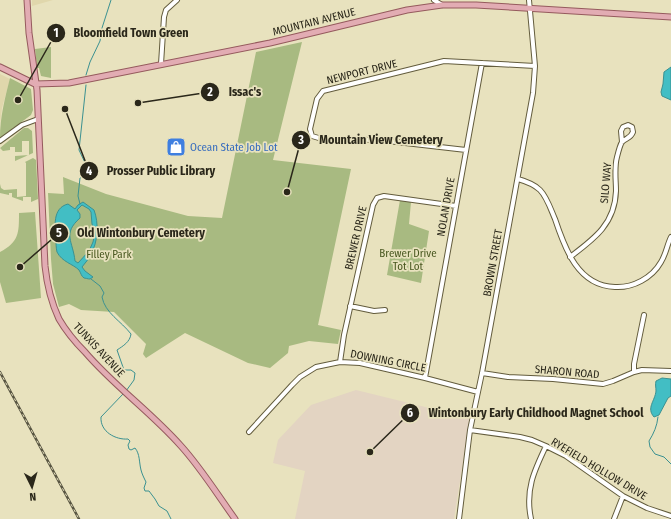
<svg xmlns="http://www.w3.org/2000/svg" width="671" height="519" viewBox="0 0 671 519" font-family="'Fira Sans Condensed',sans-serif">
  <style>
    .built { fill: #e0d7ac }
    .education { fill: #e3d4c2 }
    .green { fill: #a8ba81 }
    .water { fill: #42bec4; stroke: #3b9191; fill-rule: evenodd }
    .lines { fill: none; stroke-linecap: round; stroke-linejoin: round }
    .stream { stroke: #3b9191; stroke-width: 1 }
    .minor-casing { stroke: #635c3d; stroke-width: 6 }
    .major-casing { stroke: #955a5d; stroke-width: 7 }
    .minor { stroke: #fff; stroke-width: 4 }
    .major { stroke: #e2acb3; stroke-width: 5 }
    .rail-casing { stroke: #575441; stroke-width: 2.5 }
    .rail { stroke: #e8e2be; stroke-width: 1; stroke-dasharray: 3; stroke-linecap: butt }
    .labels { text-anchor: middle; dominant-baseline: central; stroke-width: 3.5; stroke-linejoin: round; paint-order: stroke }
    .street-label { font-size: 11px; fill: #2a271a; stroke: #e8e2be }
    .shop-label { font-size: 11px; fill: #366cbe; stroke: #e8e2be; text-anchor: start }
    .park-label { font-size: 11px; fill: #495820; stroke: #e8e2be }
    .leader { fill: none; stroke: #2a271a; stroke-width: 1.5 }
    .callout-dot { fill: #2a271a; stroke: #e8e2be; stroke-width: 1.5 }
    .mark-label { font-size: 12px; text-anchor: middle; font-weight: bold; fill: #fff }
    .callout-label { font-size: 12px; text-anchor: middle; font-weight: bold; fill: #2a271a; stroke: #e8e2be; stroke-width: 3.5; stroke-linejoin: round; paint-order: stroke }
  </style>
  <rect width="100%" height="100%" fill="#e8e2be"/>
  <!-- built -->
  <path class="built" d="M32,0H53L32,6Z
    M0,74L10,79L2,108L0,124Z"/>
  <!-- education -->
  <path class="education" d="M356,390L470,418L454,519H295L305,471L273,463L278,440L311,405Z"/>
  <!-- green -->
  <path class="green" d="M302,42L273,160L351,169L318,325L341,330L338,344L309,341L289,346L288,353L270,368L248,363L185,333L146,358L143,354L146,344L114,312L81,310L69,304L59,307L53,284L51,259L48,193L64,194L63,177L106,194L188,216L222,218L256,52Z
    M51,47V78L41,76L39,68H37L35,49Z
    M10,78L31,89L33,110L31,115L0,138C0,117 5,98 10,78Z
    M24,128H28L32,131L33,153L15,161V156L29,155V141H22V152H15V147H10V150L3,151L0,148Z
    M33,158L36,160L38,199L31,202V197H23V201L12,197V193H9V195L0,193V184L1,188L4,190L17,189V197L26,196V163L25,162Z
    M400,200L411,202L409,224L429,231L421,283L387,275Z
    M35,212L41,298L6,303L0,282V252C19,242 19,233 19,213Z"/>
  <!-- water -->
  <path class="water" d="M671,67V100L662,96L661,92L663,84L664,72Z
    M83,202L94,210C99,223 98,242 91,254C89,259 85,263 82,267L85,271L93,277L90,279C88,279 85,278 84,278C81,276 81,273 79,270C73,264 62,262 57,252C56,248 56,243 56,239C55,227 52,208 68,204L75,209L78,205ZM82,205L89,209L91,212L92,224L95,232L93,242L89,251L78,263L75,261C73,241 62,234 80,218V214L77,210Z
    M662,378L671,379V396L668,398L659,415L654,417C646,408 655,401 656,391C656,387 655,385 656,381Z"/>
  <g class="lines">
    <!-- stream -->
    <path class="stream" d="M86,75L90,62L100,41L102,28L111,0
      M80,204L78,196L80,178L86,173L88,169L79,150L86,85
      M91,279L100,286L104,293L102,297C105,313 121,321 131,334C130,342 123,346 117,350L124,370H131L135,373L134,380L126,391
      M124,393L101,417C100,432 116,440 128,439L130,441L128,445L129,449L131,450L135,448C140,454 139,462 141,470C142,474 144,478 146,482L144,488L145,491H149L155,499L159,506L167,511L171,519
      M658,417C657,426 654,433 649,441L650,447L655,454L664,457L671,464"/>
    <defs>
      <path id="minor" d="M434,0L442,5
        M161,64L164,17L166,10L177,0
        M0,141L22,125L38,119
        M466,150L379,140L322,139L312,136L310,129L317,99L323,91L444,61L535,66
        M518,179C525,181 534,184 540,190C547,197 551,210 555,219C565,249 578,286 615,287C633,288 652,278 661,262C666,254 667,245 671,237
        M570,257C594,239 615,224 616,191C616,180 614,168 617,157C618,153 620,145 622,142C626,138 631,138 633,132L632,127L628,125L623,127L621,131L622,142
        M350,306L374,311L385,310
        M340,362L344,335L373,205L377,198L384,196L456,206
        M634,372V364L644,315
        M482,373L508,377L553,379L603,384L613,381L634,372L642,370L671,371
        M425,378L482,63
        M470,430L520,437L532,440L546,446L566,456L623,496L647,508L671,516
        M249,432L292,385L300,377L316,367L340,362L360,363L425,378L478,392
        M459,519L470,430L482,373L533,93L535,66L529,0
        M531,519C525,490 534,471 546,446
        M614,519L623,496"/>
      <path id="major" d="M27,0L29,33L37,90L45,266C47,285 51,302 59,319C66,331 75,342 85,352C114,386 151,412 181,446C201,468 217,494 235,519
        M0,67L35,84L69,83L270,43L407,10L442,5H476L671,17"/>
    </defs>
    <!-- minor casing -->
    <use href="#minor" class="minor-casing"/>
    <!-- major casing -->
    <use href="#major" class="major-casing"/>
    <!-- minor -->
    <use href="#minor" class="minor"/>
    <!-- major -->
    <use href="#major" class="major"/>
    <defs>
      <path id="rail" d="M0,372L79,519"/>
    </defs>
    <!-- rail casing -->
    <use href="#rail" class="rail-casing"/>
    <!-- rail -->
    <use href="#rail" class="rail"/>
  </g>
  <!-- icons -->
  <defs>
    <symbol id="shop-square" viewBox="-11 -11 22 22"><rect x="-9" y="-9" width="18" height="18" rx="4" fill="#3f7fe0" stroke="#e8e2be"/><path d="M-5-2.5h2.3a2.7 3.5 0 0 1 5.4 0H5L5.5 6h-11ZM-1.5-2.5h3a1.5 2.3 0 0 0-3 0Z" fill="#fff"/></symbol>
  </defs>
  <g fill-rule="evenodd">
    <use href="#shop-square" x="165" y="136" width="22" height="22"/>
  </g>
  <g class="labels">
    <!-- street labels -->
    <g class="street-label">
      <text transform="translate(314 22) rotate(-14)">MOUNTAIN AVENUE</text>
      <text transform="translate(362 72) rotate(-14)">NEWPORT DRIVE</text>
      <text transform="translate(606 183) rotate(-85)">SILO WAY</text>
      <text transform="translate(446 207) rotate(-80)">NOLAN DRIVE</text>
      <text transform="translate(356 238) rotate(-77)">BREWER DRIVE</text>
      <text transform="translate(493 263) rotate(-80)">BROWN STREET</text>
      <text transform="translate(99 350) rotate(47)">TUNXIS AVENUE</text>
      <text transform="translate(388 361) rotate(11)">DOWNING CIRCLE</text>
      <text transform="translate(567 372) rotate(5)">SHARON ROAD</text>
      <text transform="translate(599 469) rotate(31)">RYEFIELD HOLLOW DRIVE</text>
    </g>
    <!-- shop labels -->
    <g class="shop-label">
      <text x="190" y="147">Ocean State Job Lot</text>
    </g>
    <!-- park labels -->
    <g class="park-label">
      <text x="408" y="253">Brewer Drive<tspan x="408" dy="13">Tot Lot</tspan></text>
      <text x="109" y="254">Filley Park</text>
    </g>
  </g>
  <!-- callouts -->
  <path class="leader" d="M18 100L56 33M138 103L210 92M287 192L301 140M65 109L89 171M20 267L59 233M370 452L410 413"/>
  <g class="callout-dot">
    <circle cx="18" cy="100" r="4"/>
    <circle cx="138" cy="103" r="4"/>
    <circle cx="287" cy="192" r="4"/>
    <circle cx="65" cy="109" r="4"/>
    <circle cx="20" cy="267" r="4"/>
    <circle cx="370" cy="452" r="4"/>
    <circle cx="56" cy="33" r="10"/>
    <circle cx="210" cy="92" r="10"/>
    <circle cx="301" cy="140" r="10"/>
    <circle cx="89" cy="171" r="10"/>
    <circle cx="59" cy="233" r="10"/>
    <circle cx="410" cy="413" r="10"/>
  </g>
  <g class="mark-label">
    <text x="56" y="37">1</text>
    <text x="210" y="96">2</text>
    <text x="301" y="144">3</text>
    <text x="89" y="175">4</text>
    <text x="59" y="237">5</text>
    <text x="410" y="417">6</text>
  </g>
  <g class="callout-label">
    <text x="131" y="37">Bloomfield Town Green</text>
    <text x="245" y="96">Issac's</text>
    <text x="381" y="144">Mountain View Cemetery</text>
    <text x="161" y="175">Prosser Public Library</text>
    <text x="141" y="237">Old Wintonbury Cemetery</text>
    <text x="536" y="417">Wintonbury Early Childhood Magnet School</text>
  </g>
  <!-- north arrow -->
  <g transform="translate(32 487) rotate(175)" stroke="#e8e2be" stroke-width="3" paint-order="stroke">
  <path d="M0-3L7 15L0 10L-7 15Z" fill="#2a271a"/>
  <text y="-6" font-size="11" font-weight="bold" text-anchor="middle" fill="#2a271a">N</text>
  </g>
</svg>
